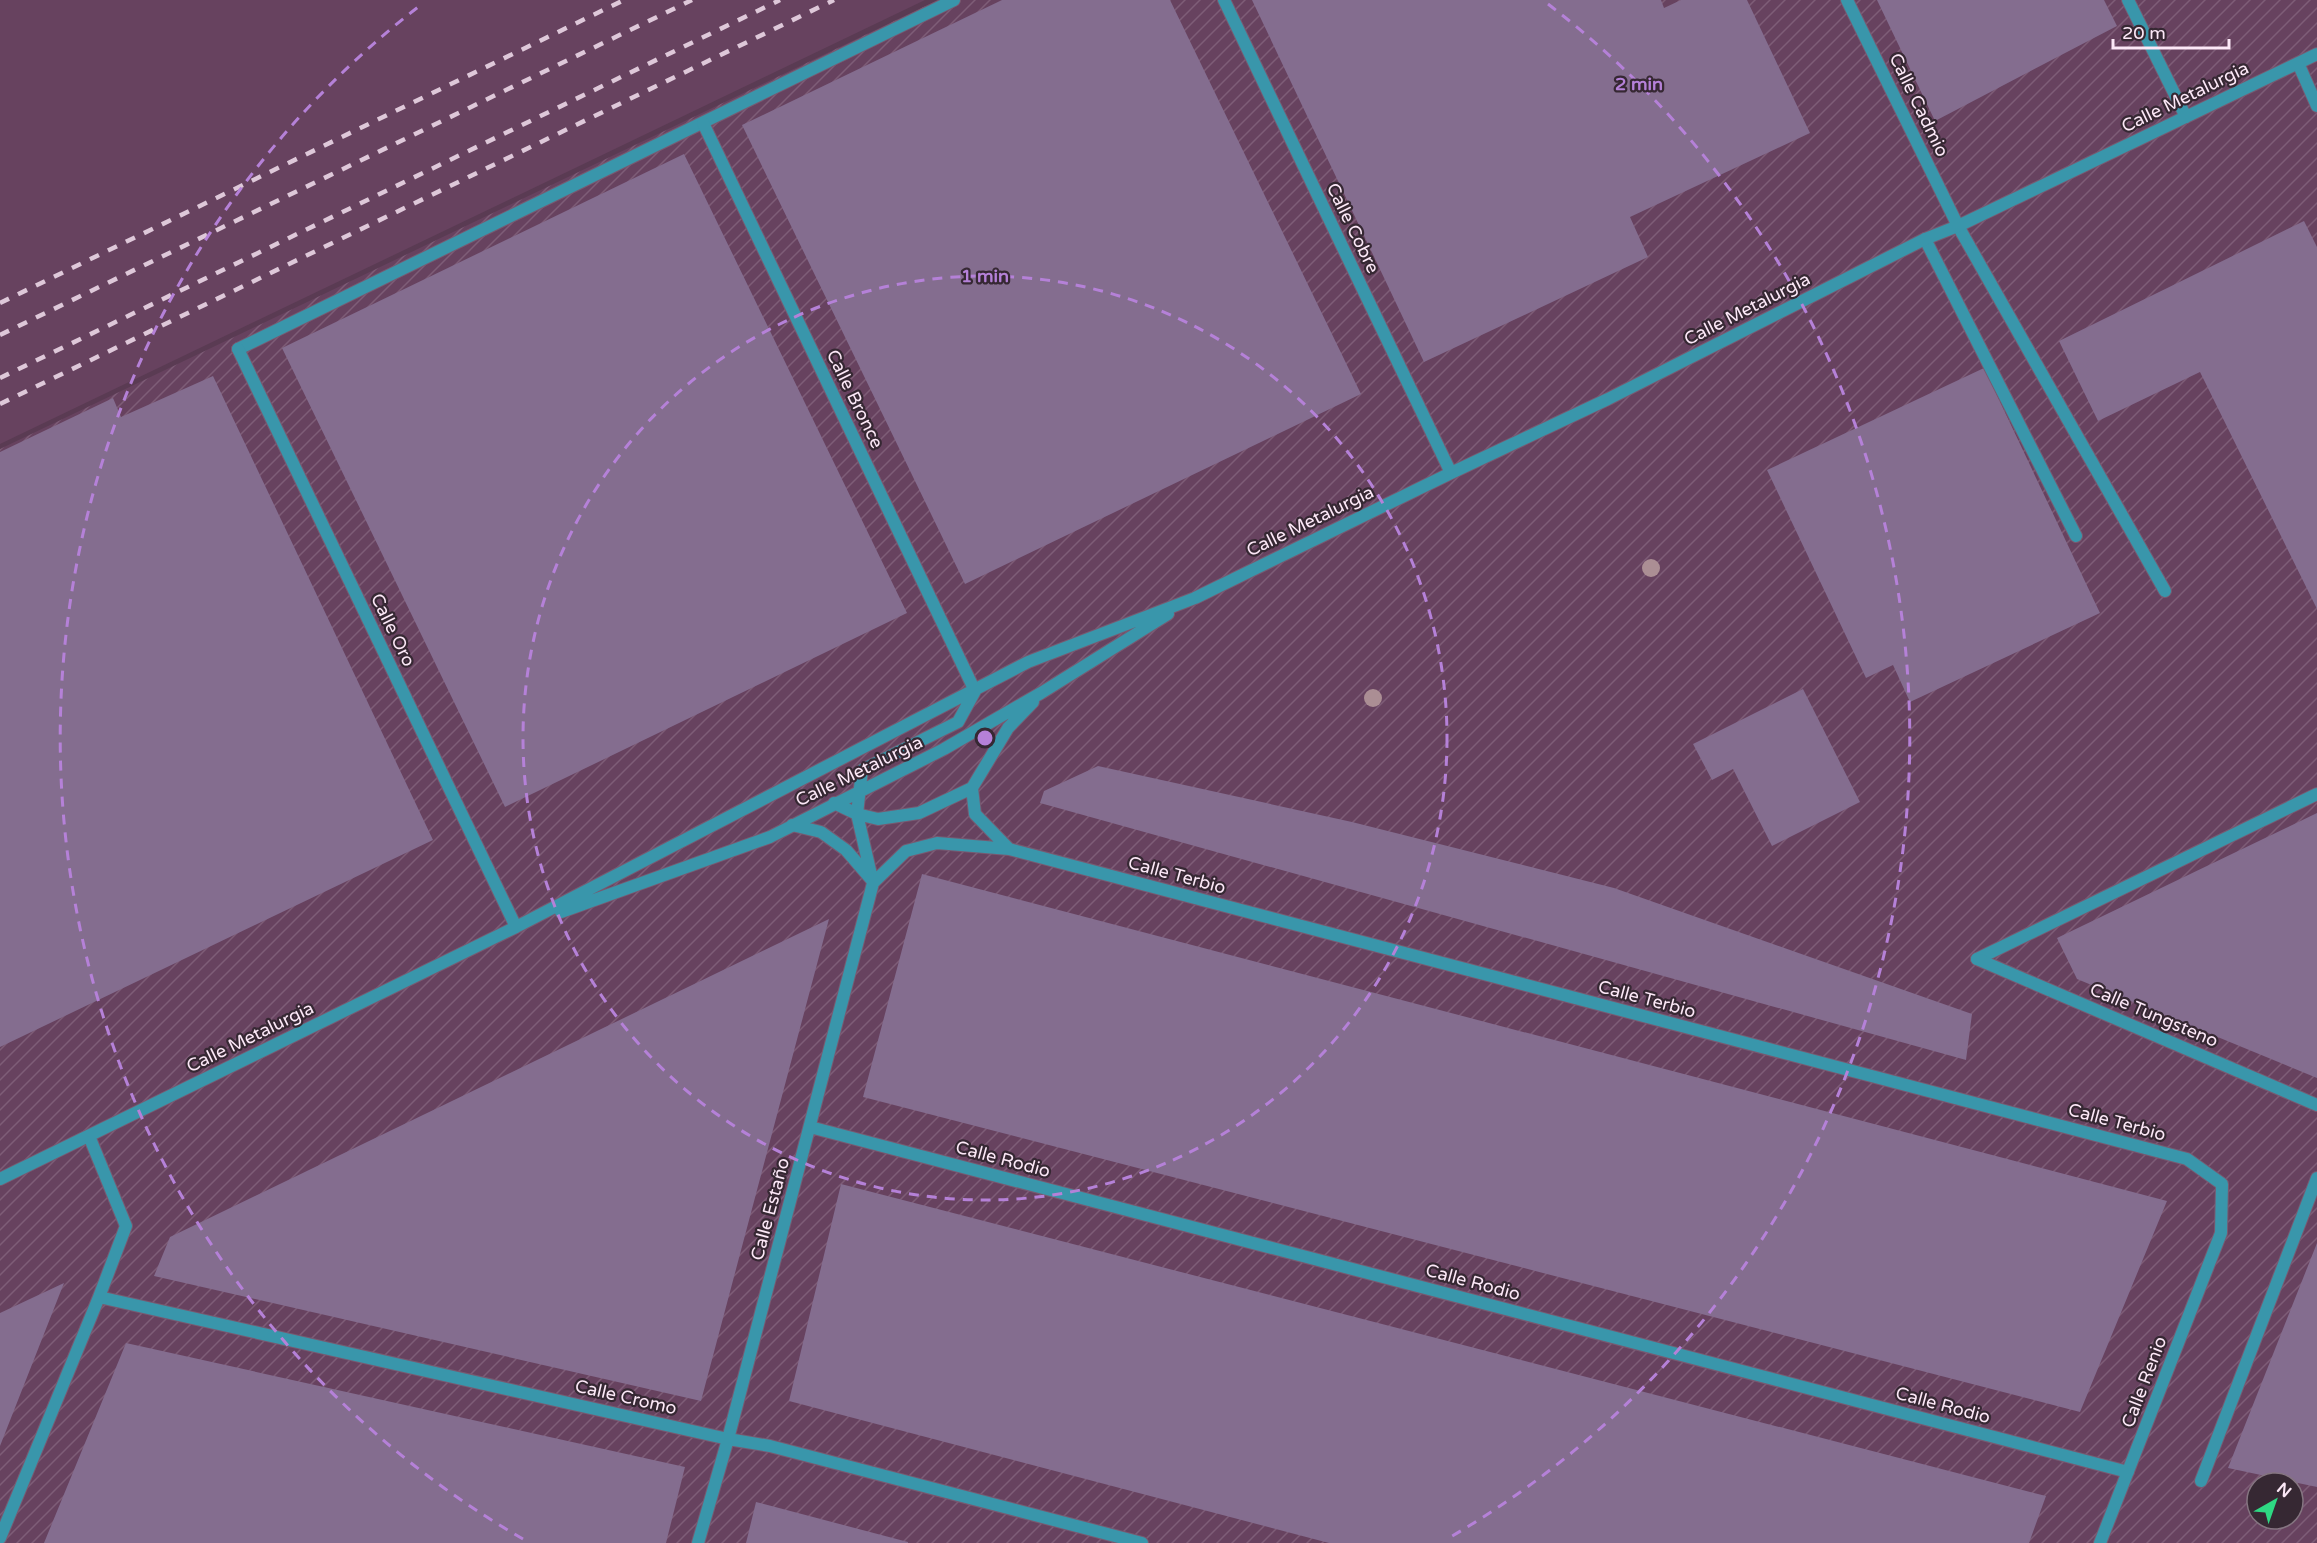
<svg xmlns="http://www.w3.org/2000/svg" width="2317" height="1543" viewBox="0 0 2317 1543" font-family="'Varela Round',sans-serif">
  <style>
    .built { fill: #67425f }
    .industrial { fill: url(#industrial-furrows); fill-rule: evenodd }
    .building { fill: #846d8f }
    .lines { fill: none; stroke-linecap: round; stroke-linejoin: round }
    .service-casing { stroke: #775a71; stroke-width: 14 }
    .minor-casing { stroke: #775a71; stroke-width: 14 }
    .service { stroke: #3996ab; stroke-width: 12 }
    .minor { stroke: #3996ab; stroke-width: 12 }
    .rail { stroke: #dec8d9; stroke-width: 4.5; stroke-dasharray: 10 10; stroke-linecap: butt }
    .tree { fill: #ab8e94 }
    .ring { fill: none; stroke: #b581d8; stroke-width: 3; stroke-dasharray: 10 8 }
    .labels { text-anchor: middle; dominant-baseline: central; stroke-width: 4.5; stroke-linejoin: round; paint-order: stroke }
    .street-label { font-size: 18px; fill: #fce8f7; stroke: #362833 }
    .centre { fill: #b581d8; stroke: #362833; stroke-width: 3 }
    .ring-label { font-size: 18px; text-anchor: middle; font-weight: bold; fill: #b581d8; stroke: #362833; stroke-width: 4.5; stroke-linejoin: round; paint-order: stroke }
  </style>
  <defs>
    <pattern id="industrial-furrows" width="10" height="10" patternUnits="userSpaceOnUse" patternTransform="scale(1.5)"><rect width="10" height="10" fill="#67425f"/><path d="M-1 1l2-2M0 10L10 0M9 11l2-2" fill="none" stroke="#7e5d77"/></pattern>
  </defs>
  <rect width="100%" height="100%" fill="#5a3b53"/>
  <!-- built -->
  <path class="built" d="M0,0H925L0,444Z"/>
  <!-- industrial -->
  <path class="industrial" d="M938,0H2317V1543H0V449ZM2257,1483H2293V1519H2257Z"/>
  <!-- building -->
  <path class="building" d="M1002,0H1170L1361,394L965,584L742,125Z
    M1252,0H1661L1664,8L1681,0H1747L1810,133L1630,217L1648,257L1424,362Z
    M1877,0H2104L2117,26L1935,121Z
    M684,154L907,613L505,807L282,348Z
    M2304,221L2317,247V609L2200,372L2098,421L2059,341Z
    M1984,368L2100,613L1910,702L1893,665L1866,678L1767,470Z
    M213,376L433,840L0,1047V452L113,398L121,417Z
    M1803,689L1860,802L1772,846L1733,769L1712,780L1693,744Z
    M1098,766L1352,822L1614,888L1972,1014L1966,1060L1040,803L1044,791Z
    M2317,813V1078L2077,979L2057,938Z
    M922,874L2167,1201L2080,1412L863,1097Z
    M829,919L701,1401L154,1276L170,1237Z
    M841,1184L2046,1496L2029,1543H1329L789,1401Z
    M2317,1243V1487L2228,1468Z
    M64,1283L0,1446V1313Z
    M126,1343L685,1467L666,1543H44Z
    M756,1502L908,1542V1543H746Z"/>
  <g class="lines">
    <defs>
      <path id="service" d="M1958,226L2165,591
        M1925,239L2076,536
        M238,349L954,0
        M1977,959L2317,794
        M2201,1481L2317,1178"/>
      <path id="minor" d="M1224,0L1451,473
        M1847,0L1958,226
        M2128,0L2186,117
        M2298,63L2317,106
        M238,349L516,927
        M972,788L975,814L1009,849
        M834,803L857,814L878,819L919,813L972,788L1008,728L1033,702
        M792,825L821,832L846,850L871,879
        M873,883L906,851L937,843L1009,849L2187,1159L2222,1184L2221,1233L2100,1543
        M561,912L770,837L944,749L1041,693L1168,614
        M1977,959L2317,1105
        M810,1127L2128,1472
        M0,1179L516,927L1028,662L1195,598L1451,473L1608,399L1925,239L1958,226L2317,54
        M99,1297L728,1439L770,1446L1142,1543
        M0,1538L99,1297L126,1226L89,1136
        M698,1543L728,1439L873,883L857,814L862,770L958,722L975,691L703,123"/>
    </defs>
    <!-- service casing -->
    <use href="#service" class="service-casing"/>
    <!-- minor casing -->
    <use href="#minor" class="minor-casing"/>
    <!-- service -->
    <use href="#service" class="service"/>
    <!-- minor -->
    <use href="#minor" class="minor"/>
    <!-- rail -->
    <path class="rail" d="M0,303L624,0
      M0,335L692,0
      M0,378L780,0
      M0,404L834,0"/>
  </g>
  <!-- trees -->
  <g class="tree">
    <circle cx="1651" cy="568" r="9"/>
    <circle cx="1373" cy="698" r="9"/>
  </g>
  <!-- distance rings -->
  <g class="ring">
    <circle cx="985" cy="738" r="462"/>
    <path d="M523 1539A925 925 0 0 1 422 4M1548 4A925 925 0 0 1 1447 1539"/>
  </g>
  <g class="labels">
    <!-- street labels -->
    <g class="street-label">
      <text transform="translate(2185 97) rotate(-26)">Calle Metalurgia</text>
      <text transform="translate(1919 105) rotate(64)">Calle Cadmio</text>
      <text transform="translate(1353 228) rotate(64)">Calle Cobre</text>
      <text transform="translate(1747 309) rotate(-27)">Calle Metalurgia</text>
      <text transform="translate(855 399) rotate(64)">Calle Bronce</text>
      <text transform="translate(1310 521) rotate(-26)">Calle Metalurgia</text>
      <text transform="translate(393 630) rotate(64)">Calle Oro</text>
      <text transform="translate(859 771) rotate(-26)">Calle Metalurgia</text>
      <text transform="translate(1177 875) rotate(15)">Calle Terbio</text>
      <text transform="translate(1647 999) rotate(15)">Calle Terbio</text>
      <text transform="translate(2154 1015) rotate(23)">Calle Tungsteno</text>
      <text transform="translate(250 1037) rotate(-26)">Calle Metalurgia</text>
      <text transform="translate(2117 1122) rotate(15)">Calle Terbio</text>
      <text transform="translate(1003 1159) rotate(15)">Calle Rodio</text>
      <text transform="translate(770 1209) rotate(-75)">Calle Estaño</text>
      <text transform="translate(1473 1282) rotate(15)">Calle Rodio</text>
      <text transform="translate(2144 1382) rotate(-69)">Calle Renio</text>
      <text transform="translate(626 1397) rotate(13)">Calle Cromo</text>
      <text transform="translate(1943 1405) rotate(15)">Calle Rodio</text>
    </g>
  </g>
  <circle cx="985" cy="738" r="9" class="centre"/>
  <g class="ring-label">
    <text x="1639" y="90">2 min</text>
    <text x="985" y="282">1 min</text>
  </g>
  <!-- north arrow -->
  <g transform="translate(2275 1501) rotate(40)"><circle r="28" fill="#362833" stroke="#857581" stroke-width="1.5"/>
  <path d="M0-4.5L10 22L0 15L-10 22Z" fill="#2ed883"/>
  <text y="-9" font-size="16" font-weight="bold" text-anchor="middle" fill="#fce8f7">N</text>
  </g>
  <!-- scale -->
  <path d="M2113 39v9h116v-9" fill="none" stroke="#fce8f7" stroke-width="3"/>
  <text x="2122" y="39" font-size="18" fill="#fce8f7" stroke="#362833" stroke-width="4.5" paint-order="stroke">20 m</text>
</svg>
